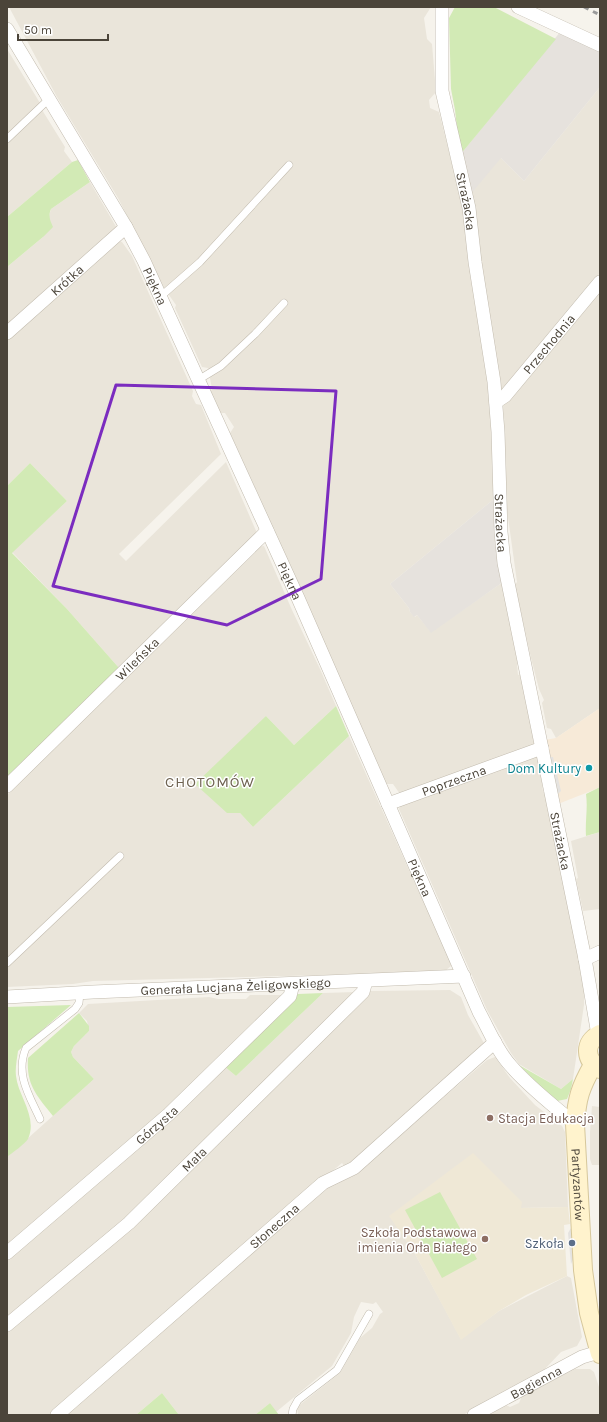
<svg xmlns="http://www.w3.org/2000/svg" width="607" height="1422" viewBox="0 0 607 1422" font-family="Karla,sans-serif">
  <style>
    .residential { fill: #eae5da }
    .commercial { fill: #f7ead8 }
    .industrial { fill: #e6e2dd }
    .education { fill: #efe8d6 }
    .green { fill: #d2eab5 }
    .parking { fill: #e5e3e0 }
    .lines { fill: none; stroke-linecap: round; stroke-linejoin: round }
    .lane-casing { stroke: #c2bbae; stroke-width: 8 }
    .street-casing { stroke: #c2bbae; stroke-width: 14 }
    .secondary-casing { stroke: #d6c79b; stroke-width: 20 }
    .lane { stroke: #fff; stroke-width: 7 }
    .street { stroke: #fff; stroke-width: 13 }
    .secondary { stroke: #fff3cd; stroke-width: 18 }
    .rail { stroke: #9a9a9a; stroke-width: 3; stroke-dasharray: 5 5; stroke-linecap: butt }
    .marked { fill: none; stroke: #7b2cbf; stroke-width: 3; stroke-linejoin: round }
    .culture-dot { fill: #0f9aa8; stroke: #fff; stroke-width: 1.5 }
    .education-dot { fill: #8d6e63; stroke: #fff; stroke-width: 1.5 }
    .service-dot { fill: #5c6f8a; stroke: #fff; stroke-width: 1.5 }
    .labels { text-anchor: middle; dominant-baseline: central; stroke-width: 3; stroke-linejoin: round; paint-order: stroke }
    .street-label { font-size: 13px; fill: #4b4439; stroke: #fff }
    .culture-label { font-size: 13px; fill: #0d838f; stroke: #fff; text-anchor: end }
    .education-label { font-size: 13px; fill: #785e54; stroke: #fff; text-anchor: start }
    .service-label { font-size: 13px; fill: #4e5e75; stroke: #fff; text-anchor: end }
    .quarter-label { font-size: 15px; letter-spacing: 1px; fill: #6e6250; stroke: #fff }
  </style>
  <rect width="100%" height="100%" fill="#f6f3ec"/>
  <!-- residential -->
  <path class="residential" d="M9,7H431L424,18L427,39L432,44L436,92L429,100L430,108L439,112L452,164L501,158L524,181L600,87V273L502,391L488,384L492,441L494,499L390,584L409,608L410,612L415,617L417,615L431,632L503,582L518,659L517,665L518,675L521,674L536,743L531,749L400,794L393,784H385L256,490L230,433L234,427L225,413H219L210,392L212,389L208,368L202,367L175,308L176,305L164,288L118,198L57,97Z
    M7,49L40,103L39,105L65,147L64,151L72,162L7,217Z
    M90,182L118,230L7,329V267L43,237L51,209Z
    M116,240L122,242L132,256L193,391L192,396L196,404L201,405L221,454L119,554L126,561L226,462L257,533L119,668L67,609L12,552L67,501L30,463L7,486V338Z
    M600,289V708L556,738L551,729L547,728L542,703L544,700L539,689L531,658L515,585L517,582L506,503L504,417L503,406Z
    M264,546L292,610L320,669L336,706L294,745L266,716L240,813L253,827L349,736L417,888L426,904L452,965L444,972L93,981L73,984L7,987V795L258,547Z
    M535,756L540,758L545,781L542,783L543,792L547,794L584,987V1005L573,1079L561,1089L519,1064L511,1053L487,1010L399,809L401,804Z
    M600,832V909L583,911L576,879L578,878L571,841Z
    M450,990L461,997L468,1015L485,1045L345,1167L342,1163L330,1173L324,1176L49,1415H7V1330L369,991Z
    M356,992L145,1203L7,1320V1258L224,1066L236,1076L323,993Z
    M250,995H283L172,1107L7,1248V1157L94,1079L73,1057L71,1052L74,1046L89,1031L87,1021L79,1013L88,1004L209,997L218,999H246Z
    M495,1057L510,1078L535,1105L562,1126L565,1132L568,1207L521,1208L390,1216L414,1252L461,1339L499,1311L567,1276L571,1278L582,1337L577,1346L561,1352L543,1371L463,1415H298L297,1407L340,1373L360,1338L372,1328L380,1314L383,1312L376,1302L373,1304L361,1302L354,1317L351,1333L332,1366L276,1412L270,1403L255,1415H179L162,1393L136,1415H65L326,1188L354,1175L487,1060Z
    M592,1106L600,1107V1165H592L590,1159V1132Z
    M575,1369H590L594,1372L600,1390V1415H489L506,1405L510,1407L519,1403L522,1396Z"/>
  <!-- commercial -->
  <path class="commercial" d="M600,708V787L591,791L558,804L545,740L556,738Z"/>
  <!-- industrial -->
  <path class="industrial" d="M561,31L600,50V87L524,181L501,158L470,195L460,155Z
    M494,499L495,545L503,582L431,633L417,615L414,617L410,612L409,608L390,584Z"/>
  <!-- education -->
  <path class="education" d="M473,1153L522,1202L521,1208L568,1207L570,1224L564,1225L567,1276L526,1295L499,1311L461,1340L414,1252L389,1216Z"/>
  <!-- green -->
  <path class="green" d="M455,7H494L556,39L460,155L455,110L451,89L449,18Z
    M78,160L90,182L51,209C48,216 50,220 53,227L43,237L7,267V217L72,162Z
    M30,463L67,501L12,553L67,609L119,668L7,780V486Z
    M336,706L349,736L253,827L240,813H227L195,784L266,716L294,745Z
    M600,787V832L586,836C585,822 588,808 586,794Z
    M323,993L236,1076L224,1066L298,994Z
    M71,1005L18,1051C17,1059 15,1068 16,1076C18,1096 38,1117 28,1139C25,1144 12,1153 7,1157V1007Z
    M79,1013L89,1026V1031L74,1046L71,1052L73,1057L94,1079L53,1116C37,1096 26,1085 28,1058Z
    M519,1065L561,1089L573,1079L571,1089L567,1099L557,1101L546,1092Z
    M440,1192L477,1259L442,1278L405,1210Z
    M162,1393L179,1415H136Z
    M270,1403L279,1415H255Z"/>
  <!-- parking -->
  <path class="parking" d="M549,757H553L561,791L557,795Z
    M574,1223L576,1253L571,1264L568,1233Z"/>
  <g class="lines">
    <defs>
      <path id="lane" d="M7,139L49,99
        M160,297L200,262L289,165
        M198,380L221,366L255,334L284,303
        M7,963L120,856
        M40,1119C29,1095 15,1074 26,1048L75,1009L79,1003L80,993
        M292,1415L293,1409L298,1400L337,1370L369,1314"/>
      <g id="street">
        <path id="s1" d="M442,7V91L469,208L475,262L494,382L498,432L501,532L504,563L585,959L598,1035"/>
        <path d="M518,7L600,45"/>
        <path id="s2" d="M7,29L126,227L144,261L298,598L479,1012C489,1030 497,1051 511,1066C530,1088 553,1105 575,1124"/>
        <path id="s3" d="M7,333L126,227"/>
        <path id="s4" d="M496,402L505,396L600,282"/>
        <path id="s5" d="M7,786L267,531"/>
        <path id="s6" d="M388,804L542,748"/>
        <path d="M585,959L600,952"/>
        <path id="s7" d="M7,997L93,992L464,976"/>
        <path id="s8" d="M7,1253L169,1114L290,996L293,984"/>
        <path id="s9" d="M7,1325L129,1223L363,992L366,981"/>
        <path id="s10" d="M57,1415L323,1183L354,1168L495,1042"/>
        <path id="s11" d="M474,1415L582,1357L599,1352"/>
      </g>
      <g id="secondary">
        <path d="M600,1034C583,1043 585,1060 600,1069"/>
        <path id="s12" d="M593,1065C580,1088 577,1098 575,1124L583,1270L589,1313L600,1354"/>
      </g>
    </defs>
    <!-- lane casing -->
    <use href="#lane" class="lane-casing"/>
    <!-- street casing -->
    <use href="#street" class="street-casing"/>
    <!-- secondary casing -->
    <use href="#secondary" class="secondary-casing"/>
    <!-- lane -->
    <use href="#lane" class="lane"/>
    <!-- street -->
    <use href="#street" class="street"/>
    <!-- secondary -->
    <use href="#secondary" class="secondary"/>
    <!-- rail -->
    <path class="rail" d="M584,7L600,15"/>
  </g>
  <!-- marked area -->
  <path class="marked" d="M116,385L336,391L321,579L227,625L53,586Z"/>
  <!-- markers -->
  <circle class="culture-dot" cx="589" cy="768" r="4"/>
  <g class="education-dot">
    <circle cx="490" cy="1118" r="4"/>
    <circle cx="485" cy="1239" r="4"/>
  </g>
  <circle class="service-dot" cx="572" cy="1243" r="4"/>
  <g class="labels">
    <!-- street labels -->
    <g class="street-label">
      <text stroke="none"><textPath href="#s1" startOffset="197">Strażacka</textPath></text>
      <text stroke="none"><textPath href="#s3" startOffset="80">Krótka</textPath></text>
      <text stroke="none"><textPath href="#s2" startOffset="297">Piękna</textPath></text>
      <text stroke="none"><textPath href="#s4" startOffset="79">Przechodnia</textPath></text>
      <text stroke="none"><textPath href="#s1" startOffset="521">Strażacka</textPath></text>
      <text stroke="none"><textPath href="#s2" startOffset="621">Piękna</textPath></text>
      <text stroke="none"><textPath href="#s5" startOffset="182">Wileńska</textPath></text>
      <text stroke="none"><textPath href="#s6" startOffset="70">Poprzeczna</textPath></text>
      <text stroke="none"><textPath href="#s1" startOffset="845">Strażacka</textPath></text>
      <text stroke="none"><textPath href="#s2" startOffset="945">Piękna</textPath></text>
      <text stroke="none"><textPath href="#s7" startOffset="229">Generała Lucjana Żeligowskiego</textPath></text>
      <text stroke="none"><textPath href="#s8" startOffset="197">Górzysta</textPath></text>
      <text stroke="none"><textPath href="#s9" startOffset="250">Mała</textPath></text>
      <text stroke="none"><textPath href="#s12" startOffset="123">Partyzantów</textPath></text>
      <text stroke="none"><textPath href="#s10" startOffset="288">Słoneczna</textPath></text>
      <text stroke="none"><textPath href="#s11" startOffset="70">Bagienna</textPath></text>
    </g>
    <!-- culture labels -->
    <g class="culture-label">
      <text x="581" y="768">Dom Kultury</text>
    </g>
    <!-- education labels -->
    <g class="education-label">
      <text x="498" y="1118">Stacja Edukacja</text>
      <text x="477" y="1232" text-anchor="end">Szkoła Podstawowa<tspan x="477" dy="15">imienia Orła Białego</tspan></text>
    </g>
    <!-- service labels -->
    <g class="service-label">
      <text x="564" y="1243">Szkoła</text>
    </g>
    <!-- quarter labels -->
    <g class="quarter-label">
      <text x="210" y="782">CHOTOMÓW</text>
    </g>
  </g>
  <!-- border -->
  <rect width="607" height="1422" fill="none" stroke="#4b4439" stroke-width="16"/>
  <!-- scale -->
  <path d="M18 34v6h90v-6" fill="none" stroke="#4b4439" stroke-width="2"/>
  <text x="24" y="34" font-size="12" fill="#4b4439" stroke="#ffffff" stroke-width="3" paint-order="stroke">50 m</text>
</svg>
